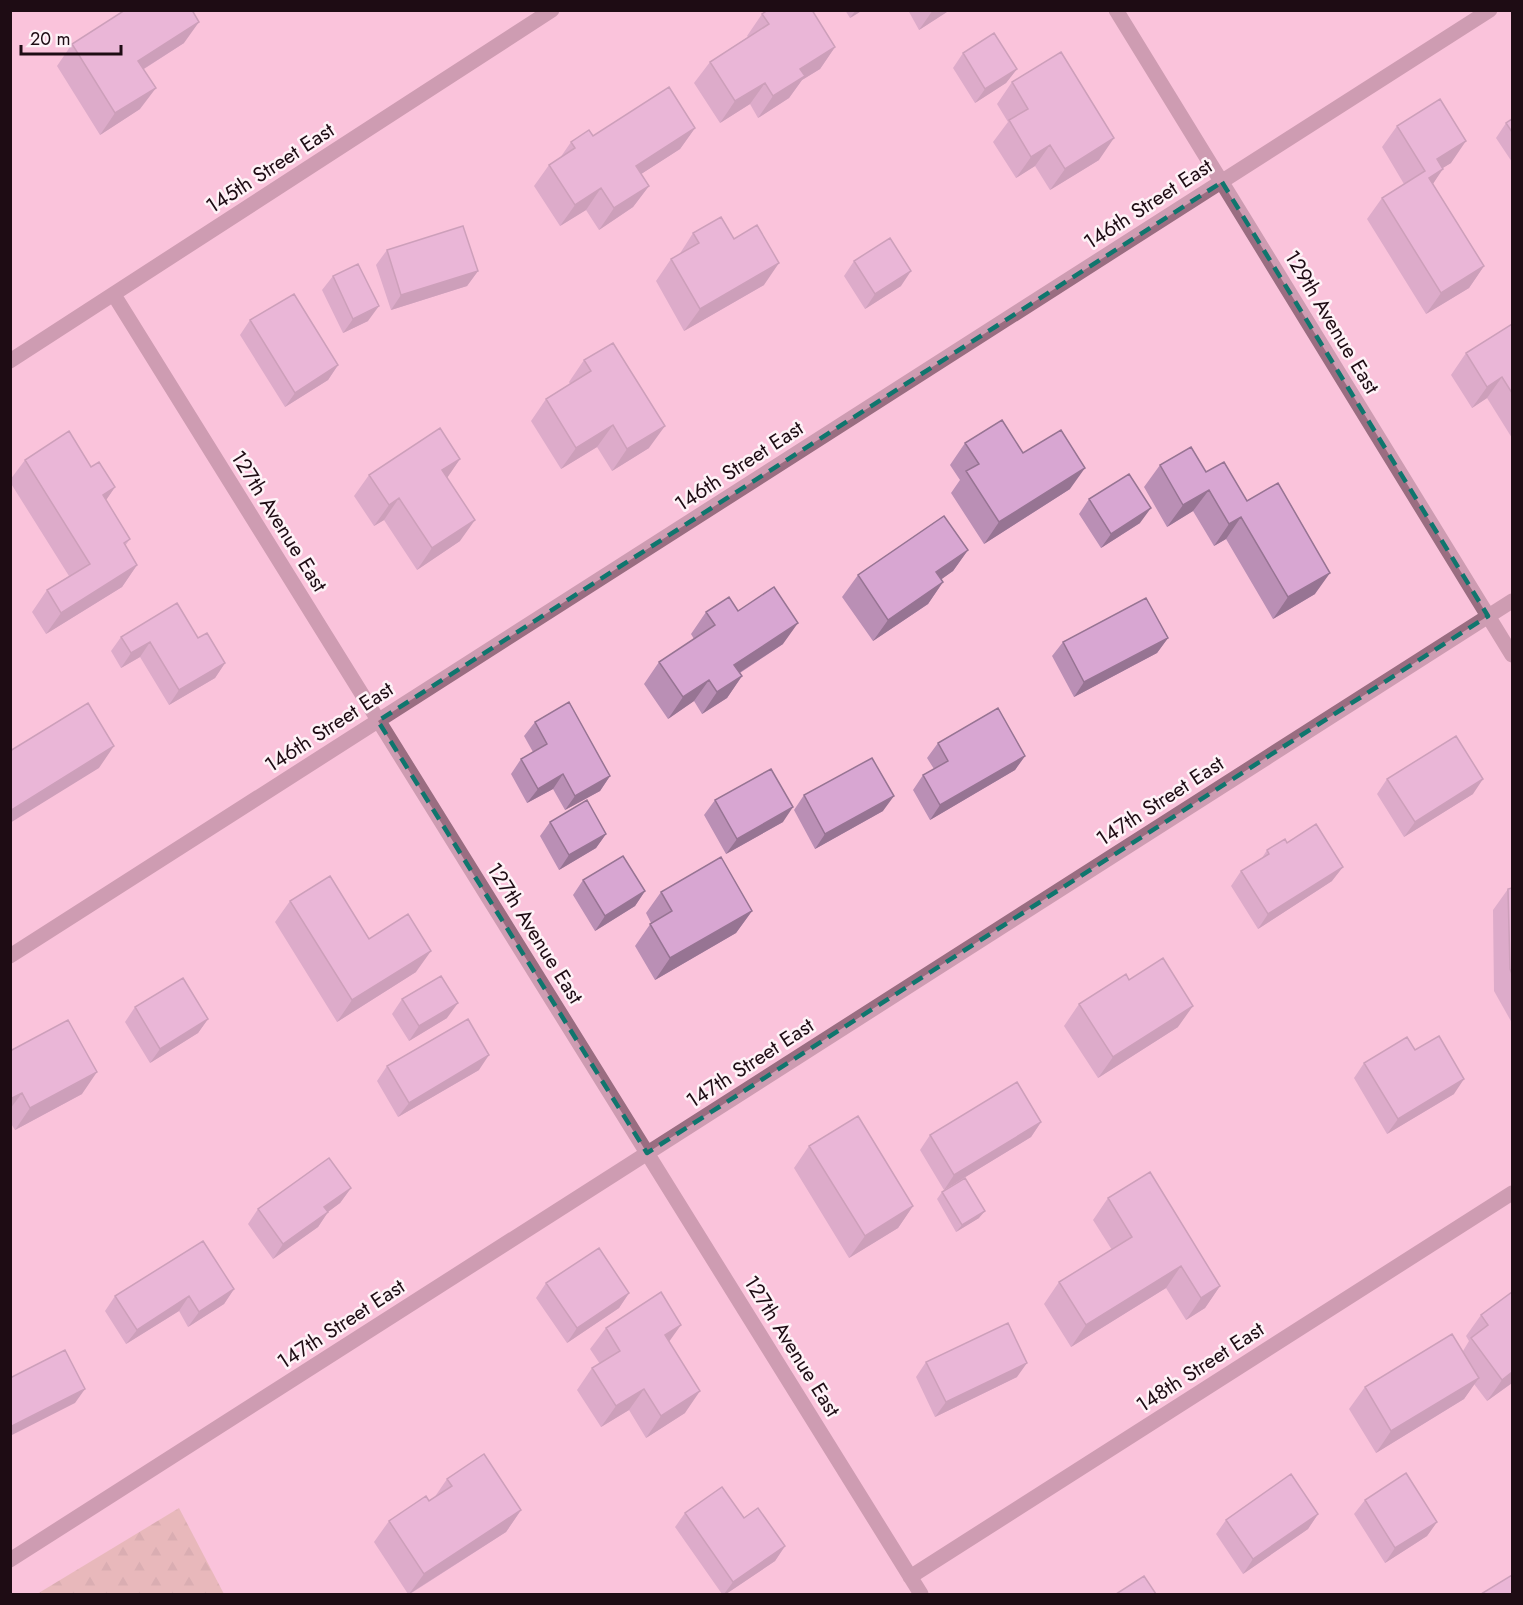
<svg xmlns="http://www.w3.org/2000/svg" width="1523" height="1605" viewBox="0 0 1523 1605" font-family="Jost,sans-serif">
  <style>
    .forest { fill: url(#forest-firs) }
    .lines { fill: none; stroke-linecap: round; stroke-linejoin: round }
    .minor { stroke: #9a6d81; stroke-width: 15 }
    .wall { fill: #ba8fb5 }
    .shaded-wall { fill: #977493 }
    .building { fill: #d8a6d2; stroke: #977493; stroke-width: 1.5 }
    .marked { fill: none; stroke: #0f766e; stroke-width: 4.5; stroke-dasharray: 12 8; stroke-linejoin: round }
    .labels { text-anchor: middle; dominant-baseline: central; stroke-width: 5; stroke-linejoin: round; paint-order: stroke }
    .street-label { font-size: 21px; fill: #1e0c14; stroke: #fef2f7 }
  </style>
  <defs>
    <pattern id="forest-firs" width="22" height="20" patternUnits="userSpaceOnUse" patternTransform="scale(1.5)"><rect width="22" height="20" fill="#d2ac96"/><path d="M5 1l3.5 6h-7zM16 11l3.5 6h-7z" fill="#b49380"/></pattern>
  </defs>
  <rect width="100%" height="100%" fill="#fac3db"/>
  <!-- forest -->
  <path class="forest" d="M179,1508L224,1594H37Z"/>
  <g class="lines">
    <!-- minor -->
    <path class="minor" d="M1116,10L1512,655
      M114,295L921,1594
      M10,361L552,10
      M10,956L1490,10
      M10,1560L1512,601
      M910,1577L1512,1193"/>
  </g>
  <!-- wall -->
  <path class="wall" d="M845,10H863L850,18Z
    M908,10H950L919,30Z
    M762,14L835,47L820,69L802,80L789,98L758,118L750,104L720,123L694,83L710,62L748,37L747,36Z
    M184,43L144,69L140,109L100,135L57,66L72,44Z
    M963,53L1017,69L1006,83L975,103L953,68Z
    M1012,82L1099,160L1050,190L1035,166L1016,178L993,142L1008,122L997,104Z
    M1512,119V162L1496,138L1506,123Z
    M1397,126L1451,163L1442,168L1433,184L1484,266L1469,288L1426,314L1367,219L1382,198L1404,184L1382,147Z
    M695,128L680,149L641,174L649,186L633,207L599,230L586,210L560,226L534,186L549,165L560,158L571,142L593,136Z
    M693,233L734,239L764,285L684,331L656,281L671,259L679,255Z
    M387,250L478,271L467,286L391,310L376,265Z
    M854,261L901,286L865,309L844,276Z
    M333,276L368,321L343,333L322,290Z
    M250,320L338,365L328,380L285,407L240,335Z
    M1512,324V438L1487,398L1472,408L1451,375L1466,353Z
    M584,360L649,448L612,471L597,447L561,469L531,421L546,399L570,384L569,382Z
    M965,443L1023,453L1070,489L984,544L951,493L960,480L950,465Z
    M460,459L447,477L460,541L417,570L384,520L374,526L354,496L369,475Z
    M25,460L91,467L115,487L106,500L130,539L125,546L137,565L122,587L46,634L32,612L47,590L69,576L10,482V480Z
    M1160,465L1206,472L1247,501L1315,594L1273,619L1226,539L1214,546L1193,511L1167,527L1144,487Z
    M1089,499L1140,523L1101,548L1079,514Z
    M968,550L953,571L941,579L943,582L928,604L873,641L842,597L858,575Z
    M738,611L783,644L740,673L742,676L727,698L702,714L694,701L668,719L644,684L659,662L694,639L691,634L706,612Z
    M121,637L198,638L225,663L215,678L169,705L140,657L121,668L111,651Z
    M1168,638L1157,653L1074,697L1052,656L1063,642Z
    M535,722L610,776L600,791L565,810L553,789L527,803L511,774L521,759L533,752L524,736Z
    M938,743L1025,756L1015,770L930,820L913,790L923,775L934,769L927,758Z
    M1387,779L1473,794L1404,837L1377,794Z
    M804,795L883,811L815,849L794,810Z
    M715,800L783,822L726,854L704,815Z
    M550,822L606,834L596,848L559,870L540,836Z
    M1287,843L1332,881L1258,929L1231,886L1241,871L1262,858L1267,850Z
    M583,880L645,891L635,906L595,931L573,895Z
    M1512,888V1023L1494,991L1493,910L1508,889Z
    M661,892L752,911L736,933L655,980L635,946L651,923L646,913Z
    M290,901L369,939L416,972L337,1022L275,922Z
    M1129,980L1178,1027L1098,1078L1064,1026L1079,1004Z
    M402,999L447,1018L409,1041L392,1014Z
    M135,1007L208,1019L198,1033L150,1063L125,1022Z
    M10,1051L82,1094L15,1130L10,1122Z
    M1364,1063L1454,1094L1387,1134L1354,1078Z
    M387,1066L479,1070L398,1117L377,1081Z
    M1041,1122L1031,1137L944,1190L920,1150L930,1135Z
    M809,1146L913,1206L898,1228L849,1258L794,1168Z
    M351,1188L340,1203L328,1212L318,1227L273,1259L248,1224L258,1209Z
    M942,1192L979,1218L956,1232L937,1199Z
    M1108,1198L1220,1286L1205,1308L1186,1320L1166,1288L1071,1347L1044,1304L1059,1282L1112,1250L1093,1220Z
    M546,1283L629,1293L619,1308L567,1343L536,1298Z
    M234,1289L224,1304L188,1327L179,1311L126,1344L105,1311L115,1296Z
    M1512,1292V1383L1487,1401L1474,1384L1464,1399L1376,1453L1349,1409L1365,1387L1463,1351L1469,1341L1466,1336L1481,1315Z
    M606,1328L669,1342L685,1413L646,1438L629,1410L601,1427L577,1390L592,1368L600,1364L590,1349Z
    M926,1362L1017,1377L935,1417L916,1377Z
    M447,1479L521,1510L506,1532L410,1594H408L374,1542L389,1521L434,1498Z
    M1365,1500L1437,1522L1427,1536L1385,1563L1354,1514Z
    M685,1513L744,1518L785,1546L775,1561L726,1594H722L675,1527Z
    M1318,1514L1308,1529L1243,1574L1216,1534L1226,1520Z"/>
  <!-- shaded-wall -->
  <path class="shaded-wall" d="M856,10H863L850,18Z
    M933,10H950L919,30Z
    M199,22L184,43L123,82L138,61Z
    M835,47L820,69L802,80L789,98L758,118L773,96L800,69Z
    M1017,69L1006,83L975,103L985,89Z
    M765,83L750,104L720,123L735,101Z
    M156,88L140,109L100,135L115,113Z
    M695,128L680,149L621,187L636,166Z
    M1114,138L1099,160L1050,190L1065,169Z
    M1466,141L1451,163L1422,181L1437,159Z
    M1050,145L1035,166L1016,178L1031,157Z
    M1443,169L1428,191L1429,178Z
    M649,186L633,207L599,230L614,208Z
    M601,188L586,210L560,226L575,205Z
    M779,263L764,285L684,331L700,309Z
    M1484,266L1469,288L1426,314L1441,293Z
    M478,271L467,286L391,310L401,295Z
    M911,271L901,286L865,309L875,294Z
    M379,306L368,321L343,333L353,319Z
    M338,365L328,380L285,407L295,393Z
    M1502,377L1487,398L1472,408L1487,387Z
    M613,425L597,447L561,469L576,448Z
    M665,426L649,448L612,471L627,449Z
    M460,459L445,481L442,470Z
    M1085,468L1070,489L984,544L999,522Z
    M115,487L100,509L103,495Z
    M1209,490L1193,511L1167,527L1183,505Z
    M399,498L384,520L374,526L389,505Z
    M1151,508L1140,523L1101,548L1111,534Z
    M1241,517L1226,539L1214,546L1229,524Z
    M475,520L460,541L417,570L432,548Z
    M968,550L953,571L921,594L936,572Z
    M137,565L122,587L46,634L61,613Z
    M1330,573L1315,594L1273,619L1288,597Z
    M943,582L928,604L873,641L888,620Z
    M798,623L783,644L719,686L734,665Z
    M1168,638L1157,653L1074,697L1084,682Z
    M150,642L140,657L121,668L131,653Z
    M225,663L215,678L169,705L179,690Z
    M742,676L727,698L702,714L717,692Z
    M709,680L694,701L668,719L683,697Z
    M114,746L99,768L10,823V811Z
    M1025,756L1015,770L930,820L940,805Z
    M563,774L553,789L527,803L538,789Z
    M610,776L600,791L565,810L575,796Z
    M1483,779L1473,794L1404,837L1415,822Z
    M894,796L883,811L815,849L825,834Z
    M793,807L783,822L726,854L737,839Z
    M606,834L596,848L559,870L569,855Z
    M1343,867L1332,881L1258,929L1268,914Z
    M645,891L635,906L595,931L605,916Z
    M752,911L736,933L655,980L670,958Z
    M431,951L416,972L337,1022L352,1000Z
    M458,1003L447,1018L409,1041L419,1026Z
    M1193,1006L1178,1027L1098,1078L1113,1057Z
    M208,1019L198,1033L150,1063L160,1049Z
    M489,1055L479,1070L398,1117L409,1103Z
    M97,1072L82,1094L15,1130L30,1108Z
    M1464,1079L1454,1094L1387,1134L1398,1119Z
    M22,1093L10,1109V1099Z
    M1041,1122L1031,1137L944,1190L954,1175Z
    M351,1188L340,1203L314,1222L324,1207Z
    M913,1206L898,1228L849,1258L865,1236Z
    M985,1211L979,1218L956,1232L962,1225Z
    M328,1212L318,1227L273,1259L283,1244Z
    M1181,1266L1166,1288L1071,1347L1086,1325Z
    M1220,1286L1205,1308L1186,1320L1201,1298Z
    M234,1289L224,1304L188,1327L199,1312Z
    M629,1293L619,1308L567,1343L577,1328Z
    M189,1296L179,1311L126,1344L137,1330Z
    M681,1325L666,1346L665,1335Z
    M1027,1363L1017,1377L935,1417L946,1402Z
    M1512,1372V1383L1487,1401L1502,1380Z
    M1479,1378L1464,1399L1376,1453L1391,1431Z
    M85,1389L75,1403L10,1436V1427Z
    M644,1389L629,1410L601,1427L616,1406Z
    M700,1391L685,1413L646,1438L661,1416Z
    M521,1510L506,1532L409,1594L424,1574Z
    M1318,1514L1308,1529L1243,1574L1253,1559Z
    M1437,1522L1427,1536L1385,1563L1395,1548Z
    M785,1546L775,1561L726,1594H724L733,1582Z"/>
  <!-- building -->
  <path class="building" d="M125,10H192L199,22L138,61L156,88L115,113L72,44Z
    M768,10H812L835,47L800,69L805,76L773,96L765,83L735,101L710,62L769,24L762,14Z
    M994,33L1017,69L985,89L963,53Z
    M1061,52L1114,138L1065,169L1050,145L1031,157L1009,120L1028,109L1012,82Z
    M669,87L695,128L636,166L649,186L614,208L601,188L575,205L549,165L575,148L571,142L589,130L593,136Z
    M1440,99L1466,141L1437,159L1443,169L1429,178L1484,266L1441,293L1382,198L1425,171L1397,126Z
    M1512,119V132L1506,123Z
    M721,217L734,239L757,225L779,263L700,309L671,259L699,243L693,233Z
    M463,226L478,271L401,295L387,250Z
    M890,238L911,271L875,294L854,261Z
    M358,264L379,306L353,319L333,276Z
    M294,294L338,365L295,393L250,320Z
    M1512,324V393L1502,377L1487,387L1466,353Z
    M613,343L665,426L627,449L613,425L576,448L546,399L591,371L584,360Z
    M1002,420L1023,453L1061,430L1085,468L999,522L966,471L979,464L965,443Z
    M440,428L460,459L442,470L475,520L432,548L399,498L389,505L369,475Z
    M69,431L91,467L99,462L115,487L103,495L130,539L124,543L137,565L61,613L47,590L90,564L25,460Z
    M1191,447L1206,472L1224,462L1247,501L1278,483L1330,573L1288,597L1241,517L1229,524L1209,490L1183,505L1160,465Z
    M1129,474L1151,508L1111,534L1089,499Z
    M944,516L968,550L936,572L943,582L888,620L858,575Z
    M774,587L798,623L734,665L742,676L717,692L709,680L683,697L659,662L715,625L706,612L729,597L738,611Z
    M1146,598L1168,638L1084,682L1063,642Z
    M177,603L198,638L207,633L225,663L179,690L150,642L131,653L121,637Z
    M569,702L610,776L575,796L563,774L538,789L521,759L547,744L535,722Z
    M88,703L114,746L10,811V751Z
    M998,708L1025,756L940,805L923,775L948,761L938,743Z
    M1456,736L1483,779L1415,822L1387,779Z
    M872,758L894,796L825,834L804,795Z
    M771,769L793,807L737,839L715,800Z
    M587,800L606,834L569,855L550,822Z
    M1316,824L1343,867L1268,914L1241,871L1269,854L1267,850L1285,839L1287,843Z
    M623,856L645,891L605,916L583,880Z
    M721,857L752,911L670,958L650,924L672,911L661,892Z
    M330,876L369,939L408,914L431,951L352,1000L290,901Z
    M1512,888V974L1510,969L1508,889Z
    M1163,958L1193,1006L1113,1057L1079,1004L1126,974L1129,980Z
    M441,976L458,1003L419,1026L402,999Z
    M183,978L208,1019L160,1049L135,1007Z
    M468,1019L489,1055L409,1103L387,1066Z
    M68,1020L97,1072L30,1108L22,1093L10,1099V1051Z
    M1439,1036L1464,1079L1398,1119L1364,1063L1407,1037L1415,1050Z
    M1017,1082L1041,1122L954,1175L930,1135Z
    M858,1116L913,1206L865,1236L809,1146Z
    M329,1158L351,1188L324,1207L328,1212L283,1244L258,1209Z
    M1150,1172L1220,1286L1201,1298L1181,1266L1086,1325L1059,1282L1132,1237L1108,1198Z
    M965,1178L985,1211L962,1225L942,1192Z
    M203,1241L234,1289L199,1312L189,1296L137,1330L115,1296Z
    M599,1248L629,1293L577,1328L546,1283Z
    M661,1292L681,1325L665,1335L700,1391L661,1416L644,1389L616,1406L592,1368L620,1351L606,1328Z
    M1512,1292V1372L1502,1380L1471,1338L1488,1325L1481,1315Z
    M1008,1323L1027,1363L946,1402L926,1362Z
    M1452,1334L1479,1378L1391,1431L1365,1387Z
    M65,1350L85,1389L10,1427V1378Z
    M484,1454L521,1510L424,1574L389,1521L426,1496L429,1501L452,1486L447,1479Z
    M1406,1473L1437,1522L1395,1548L1365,1500Z
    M1291,1474L1318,1514L1253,1559L1226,1520Z
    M722,1487L744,1518L758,1508L785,1546L733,1582L685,1513Z
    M1512,1575V1594H1481Z
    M1144,1576L1156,1594H1116Z"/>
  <!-- marked area -->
  <path d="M0 0H1523V1605H0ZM1222,182L1488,616L647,1153L378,721Z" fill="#fac3db" fill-opacity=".55" fill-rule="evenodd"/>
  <path class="marked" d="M1222,182L1488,616L647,1153L378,721Z"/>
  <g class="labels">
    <!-- street labels -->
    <g class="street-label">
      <text transform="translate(270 168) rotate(-33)">145th Street East</text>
      <text transform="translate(1148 204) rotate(-33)">146th Street East</text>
      <text transform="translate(1332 322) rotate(59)">129th Avenue East</text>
      <text transform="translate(739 466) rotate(-33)">146th Street East</text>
      <text transform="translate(279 521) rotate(58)">127th Avenue East</text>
      <text transform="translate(329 727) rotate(-33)">146th Street East</text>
      <text transform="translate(1160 801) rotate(-33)">147th Street East</text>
      <text transform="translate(535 933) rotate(58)">127th Avenue East</text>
      <text transform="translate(750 1063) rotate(-33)">147th Street East</text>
      <text transform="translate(341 1324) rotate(-33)">147th Street East</text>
      <text transform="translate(792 1346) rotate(58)">127th Avenue East</text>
      <text transform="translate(1200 1367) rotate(-33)">148th Street East</text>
    </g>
  </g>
  <!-- border -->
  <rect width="1523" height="1605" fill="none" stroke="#1e0c14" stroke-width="24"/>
  <!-- scale -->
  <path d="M21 45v9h100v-9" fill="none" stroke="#1e0c14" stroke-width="3"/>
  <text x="30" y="45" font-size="18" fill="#1e0c14" stroke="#fef2f7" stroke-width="4.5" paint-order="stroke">20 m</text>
</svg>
